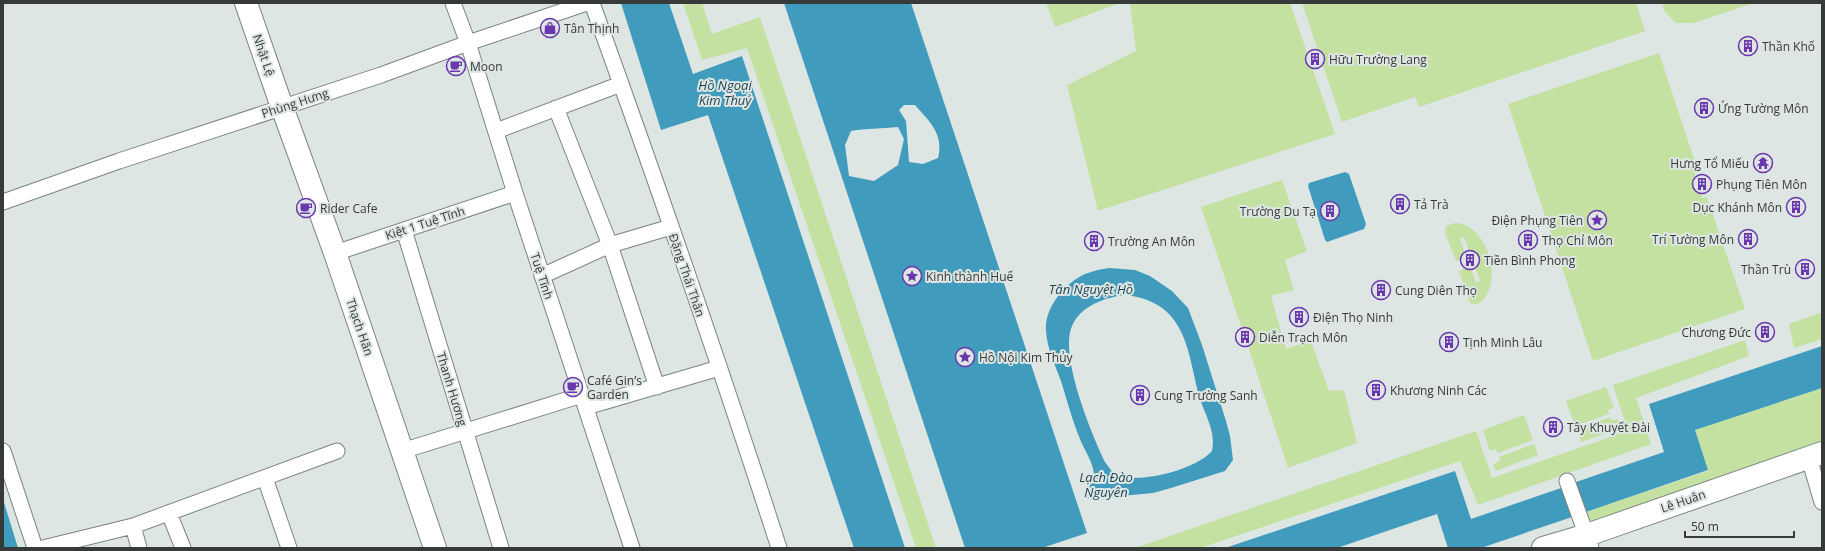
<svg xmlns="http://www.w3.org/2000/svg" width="1825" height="551" viewBox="0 0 1825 551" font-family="'Open Sans',sans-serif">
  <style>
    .green { fill: #c4e1a2; fill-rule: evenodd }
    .water { fill: #409bbd; fill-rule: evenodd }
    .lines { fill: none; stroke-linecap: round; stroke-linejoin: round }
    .street-casing { stroke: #7b8481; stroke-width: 17 }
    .secondary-casing { stroke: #7b8481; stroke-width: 24 }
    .street { stroke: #fff; stroke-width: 15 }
    .secondary { stroke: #fff; stroke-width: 22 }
    .labels { text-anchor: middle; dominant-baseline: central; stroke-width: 4; stroke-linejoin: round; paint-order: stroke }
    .poi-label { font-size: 12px; fill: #363a39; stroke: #dde6e3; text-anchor: start }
    .street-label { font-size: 12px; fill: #363a39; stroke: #dde6e3 }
    .water-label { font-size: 13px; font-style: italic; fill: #1e4555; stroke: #dde6e3 }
  </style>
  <rect width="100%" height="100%" fill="#dde6e3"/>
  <!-- green -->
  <path class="green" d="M683,3H702L712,34L760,17L936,548H916L747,48L702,60Z
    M1046,3H1120L1055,27Z
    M1130,3H1290L1335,134L1098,211L1067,85L1136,51Z
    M1302,3H1636L1645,31L1419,107L1415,97L1342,122Z
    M1662,3H1754L1694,23H1676L1664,11Z
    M1659,53L1698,171L1694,172L1702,198L1707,197L1745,309L1593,361L1508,104Z
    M1282,180L1307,251L1285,260L1294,290L1271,296L1286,349L1311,341L1329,391L1344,390L1357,443L1288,468L1247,343L1249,342L1246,331L1243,332L1201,207Z
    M1455,223C1486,222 1507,284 1478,304H1472L1469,301L1459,271L1468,267L1465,258L1456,261L1445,233L1446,226ZM1464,237L1480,281L1476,283L1460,239Z
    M1822,312V339L1794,348L1789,324Z
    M1745,340L1749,356L1636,398L1651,444L1478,505L1460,461L1200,548H1135L1476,431L1492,478L1628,431L1613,385Z
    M1606,387L1614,408L1608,410L1609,414L1575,426L1566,401Z
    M1822,388V448L1592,530L1586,512L1708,471L1695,430Z
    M1524,415L1533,440L1498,453L1496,449L1490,451L1483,430Z
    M1610,417L1612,421L1618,419L1621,428L1581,442L1577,430Z
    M1534,444L1538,455L1496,471L1493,464L1500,461L1499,457Z"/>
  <!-- water -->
  <path class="water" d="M621,3H669L693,74L742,56L905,548H854L708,115L661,130Z
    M784,3H911L1087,533L1042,548H965ZM904,105H915C930,122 944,134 938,158L923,164L909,162L906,121L899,110ZM898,127L904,139L898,165L874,181L849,176L845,145L851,131C866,128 882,129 898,127Z
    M1345,172L1349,174L1366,224L1364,229L1327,242L1325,240L1308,186L1309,183Z
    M1109,268L1135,270L1150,276L1172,291L1188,308L1202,345L1226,421L1230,436L1233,460L1225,471L1171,488L1153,493L1091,499L1087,498L1085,494C1087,487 1094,483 1094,476C1094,463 1084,450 1080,439C1072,420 1067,400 1061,381C1055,365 1047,348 1046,331C1044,308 1065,283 1085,274C1093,271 1101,269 1109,268ZM1125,295C1188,302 1187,352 1200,399C1206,417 1216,432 1212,451C1196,469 1144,483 1121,476C1113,474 1110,469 1105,462C1091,433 1059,355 1072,326C1080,306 1106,297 1125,295Z
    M1822,346V388L1695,430L1708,470L1586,512L1576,482L1664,452L1649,404Z
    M1455,471L1471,519L1561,488L1572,517L1481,548H1448L1437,514L1337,548H1225Z
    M3,499L18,548H3Z"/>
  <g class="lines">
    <defs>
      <path id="street" d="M453,3L468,43L515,193L632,548
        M592,3C657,183 720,365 779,548
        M556,108L610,245L657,387
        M496,131L621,84
        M3,202L119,161L381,75L468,43L587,3
        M404,230L501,548
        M335,253L515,193
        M542,276L610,245L671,227
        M586,407L719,368
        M3,451L35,548
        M402,451L582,395
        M1809,458L1822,502
        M265,478L289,548
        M1567,481L1591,548
        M169,513L183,548
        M133,526L139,548
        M43,548L133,526L337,451"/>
      <path id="secondary" d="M246,3L282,107L335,253L435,548
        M1543,548L1587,535L1822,453"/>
    </defs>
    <!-- street casing -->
    <use href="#street" class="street-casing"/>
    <!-- secondary casing -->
    <use href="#secondary" class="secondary-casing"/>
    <!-- street -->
    <use href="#street" class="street"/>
    <!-- secondary -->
    <use href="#secondary" class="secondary"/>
  </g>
  <!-- icons -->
  <defs>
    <symbol id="shop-ring" viewBox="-11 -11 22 22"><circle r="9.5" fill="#dde6e3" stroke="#6a37ae" stroke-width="1.5"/><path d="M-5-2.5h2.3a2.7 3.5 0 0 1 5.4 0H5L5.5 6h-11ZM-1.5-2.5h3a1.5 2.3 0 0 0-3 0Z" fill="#6a37ae"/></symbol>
    <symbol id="building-ring" viewBox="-11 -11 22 22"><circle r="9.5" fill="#dde6e3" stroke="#6a37ae" stroke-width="1.5"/><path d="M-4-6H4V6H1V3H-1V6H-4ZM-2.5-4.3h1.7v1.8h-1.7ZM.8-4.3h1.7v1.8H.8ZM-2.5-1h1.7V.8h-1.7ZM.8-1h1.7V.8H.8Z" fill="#6a37ae"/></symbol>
    <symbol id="cafe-ring" viewBox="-11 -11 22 22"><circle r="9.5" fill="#dde6e3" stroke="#6a37ae" stroke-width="1.5"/><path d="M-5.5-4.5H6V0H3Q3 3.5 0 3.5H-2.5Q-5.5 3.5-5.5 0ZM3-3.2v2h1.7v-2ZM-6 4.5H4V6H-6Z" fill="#6a37ae"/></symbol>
    <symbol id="temple-ring" viewBox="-11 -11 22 22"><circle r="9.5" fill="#dde6e3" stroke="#6a37ae" stroke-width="1.5"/><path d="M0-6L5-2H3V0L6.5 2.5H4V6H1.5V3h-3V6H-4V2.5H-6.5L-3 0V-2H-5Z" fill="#6a37ae"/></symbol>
    <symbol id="sight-ring" viewBox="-11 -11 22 22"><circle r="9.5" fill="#dde6e3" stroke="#6a37ae" stroke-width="1.5"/><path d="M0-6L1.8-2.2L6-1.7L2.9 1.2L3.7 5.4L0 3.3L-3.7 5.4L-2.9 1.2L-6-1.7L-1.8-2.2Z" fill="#6a37ae"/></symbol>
  </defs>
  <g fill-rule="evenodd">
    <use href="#shop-ring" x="539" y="17" width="22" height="22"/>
    <use href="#building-ring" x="1737" y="35" width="22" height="22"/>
    <use href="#building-ring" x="1304" y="48" width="22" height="22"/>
    <use href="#cafe-ring" x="445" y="55" width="22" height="22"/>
    <use href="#building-ring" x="1693" y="97" width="22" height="22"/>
    <use href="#temple-ring" x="1752" y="152" width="22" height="22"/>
    <use href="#building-ring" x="1691" y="173" width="22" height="22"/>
    <use href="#building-ring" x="1389" y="193" width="22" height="22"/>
    <use href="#building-ring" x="1785" y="196" width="22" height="22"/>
    <use href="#cafe-ring" x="295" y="197" width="22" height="22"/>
    <use href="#building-ring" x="1319" y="200" width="22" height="22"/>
    <use href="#sight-ring" x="1586" y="209" width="22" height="22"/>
    <use href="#building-ring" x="1737" y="228" width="22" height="22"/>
    <use href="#building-ring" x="1517" y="229" width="22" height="22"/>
    <use href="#building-ring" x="1083" y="230" width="22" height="22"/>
    <use href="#building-ring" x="1459" y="249" width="22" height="22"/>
    <use href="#building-ring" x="1794" y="258" width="22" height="22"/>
    <use href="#sight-ring" x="901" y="265" width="22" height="22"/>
    <use href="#building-ring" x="1370" y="279" width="22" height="22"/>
    <use href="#building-ring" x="1288" y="306" width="22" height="22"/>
    <use href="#building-ring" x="1754" y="321" width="22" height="22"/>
    <use href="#building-ring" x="1234" y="326" width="22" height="22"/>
    <use href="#building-ring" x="1438" y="331" width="22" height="22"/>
    <use href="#sight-ring" x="954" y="346" width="22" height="22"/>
    <use href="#cafe-ring" x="562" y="376" width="22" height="22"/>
    <use href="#building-ring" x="1365" y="379" width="22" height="22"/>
    <use href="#building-ring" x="1129" y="384" width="22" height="22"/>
    <use href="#building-ring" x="1542" y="416" width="22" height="22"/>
  </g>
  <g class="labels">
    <!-- poi labels -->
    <g class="poi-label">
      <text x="564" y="28">Tân Thịnh</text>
      <text x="1762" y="46">Thần Khố</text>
      <text x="1329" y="59">Hữu Trường Lang</text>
      <text x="470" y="66">Moon</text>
      <text x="1718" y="108">Ứng Tường Môn</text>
      <text x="1749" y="163" text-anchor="end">Hưng Tổ Miếu</text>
      <text x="1716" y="184">Phụng Tiên Môn</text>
      <text x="1414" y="204">Tả Trà</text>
      <text x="1782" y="207" text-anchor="end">Dục Khánh Môn</text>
      <text x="320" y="208">Rider Cafe</text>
      <text x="1316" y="211" text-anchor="end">Trường Du Tạ</text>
      <text x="1583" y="220" text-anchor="end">Điện Phụng Tiên</text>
      <text x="1734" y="239" text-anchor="end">Trí Tường Môn</text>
      <text x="1542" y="240">Thọ Chỉ Môn</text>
      <text x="1108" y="241">Trường An Môn</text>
      <text x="1484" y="260">Tiền Bình Phong</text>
      <text x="1791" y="269" text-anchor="end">Thần Trù</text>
      <text x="926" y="276">Kinh thành Huế</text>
      <text x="1395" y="290">Cung Diên Thọ</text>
      <text x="1313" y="317">Điện Thọ Ninh</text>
      <text x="1751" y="332" text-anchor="end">Chương Đức</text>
      <text x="1259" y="337">Diễn Trạch Môn</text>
      <text x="1463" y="342">Tịnh Minh Lâu</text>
      <text x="979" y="357">Hồ Nội Kim Thủy</text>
      <text x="587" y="380">Café Gin’s<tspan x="587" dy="14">Garden</tspan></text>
      <text x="1390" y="390">Khương Ninh Các</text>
      <text x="1154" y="395">Cung Trường Sanh</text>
      <text x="1567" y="427">Tây Khuyết Đài</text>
    </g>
    <!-- street labels -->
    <g class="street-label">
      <text transform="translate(264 55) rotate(71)">Nhật Lệ</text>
      <text transform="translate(295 103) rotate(-18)">Phùng Hưng</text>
      <text transform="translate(425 223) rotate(-18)">Kiệt 1 Tuệ Tĩnh</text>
      <text transform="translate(687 275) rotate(71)">Đặng Thái Thân</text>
      <text transform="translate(542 276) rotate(72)">Tuệ Tĩnh</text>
      <text transform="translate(360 327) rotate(71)">Thạch Hãn</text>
      <text transform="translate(452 389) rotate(73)">Thanh Hương</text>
      <text transform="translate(1683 501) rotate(-19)">Lê Huân</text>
    </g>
    <!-- water labels -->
    <g class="water-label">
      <text x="725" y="85">Hồ Ngoại<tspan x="725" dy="15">Kim Thuỷ</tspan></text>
      <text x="1091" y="289">Tân Nguyệt Hồ</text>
      <text x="1106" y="477">Lạch Đào<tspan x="1106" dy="15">Nguyên</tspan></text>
    </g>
  </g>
  <!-- border -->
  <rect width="1825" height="551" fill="none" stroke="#363a39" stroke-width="8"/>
  <!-- scale -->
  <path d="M1685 531v6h109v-6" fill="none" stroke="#363a39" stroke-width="2"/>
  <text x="1691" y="531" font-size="12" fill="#363a39" stroke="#dde6e3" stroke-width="3" paint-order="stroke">50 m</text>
</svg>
